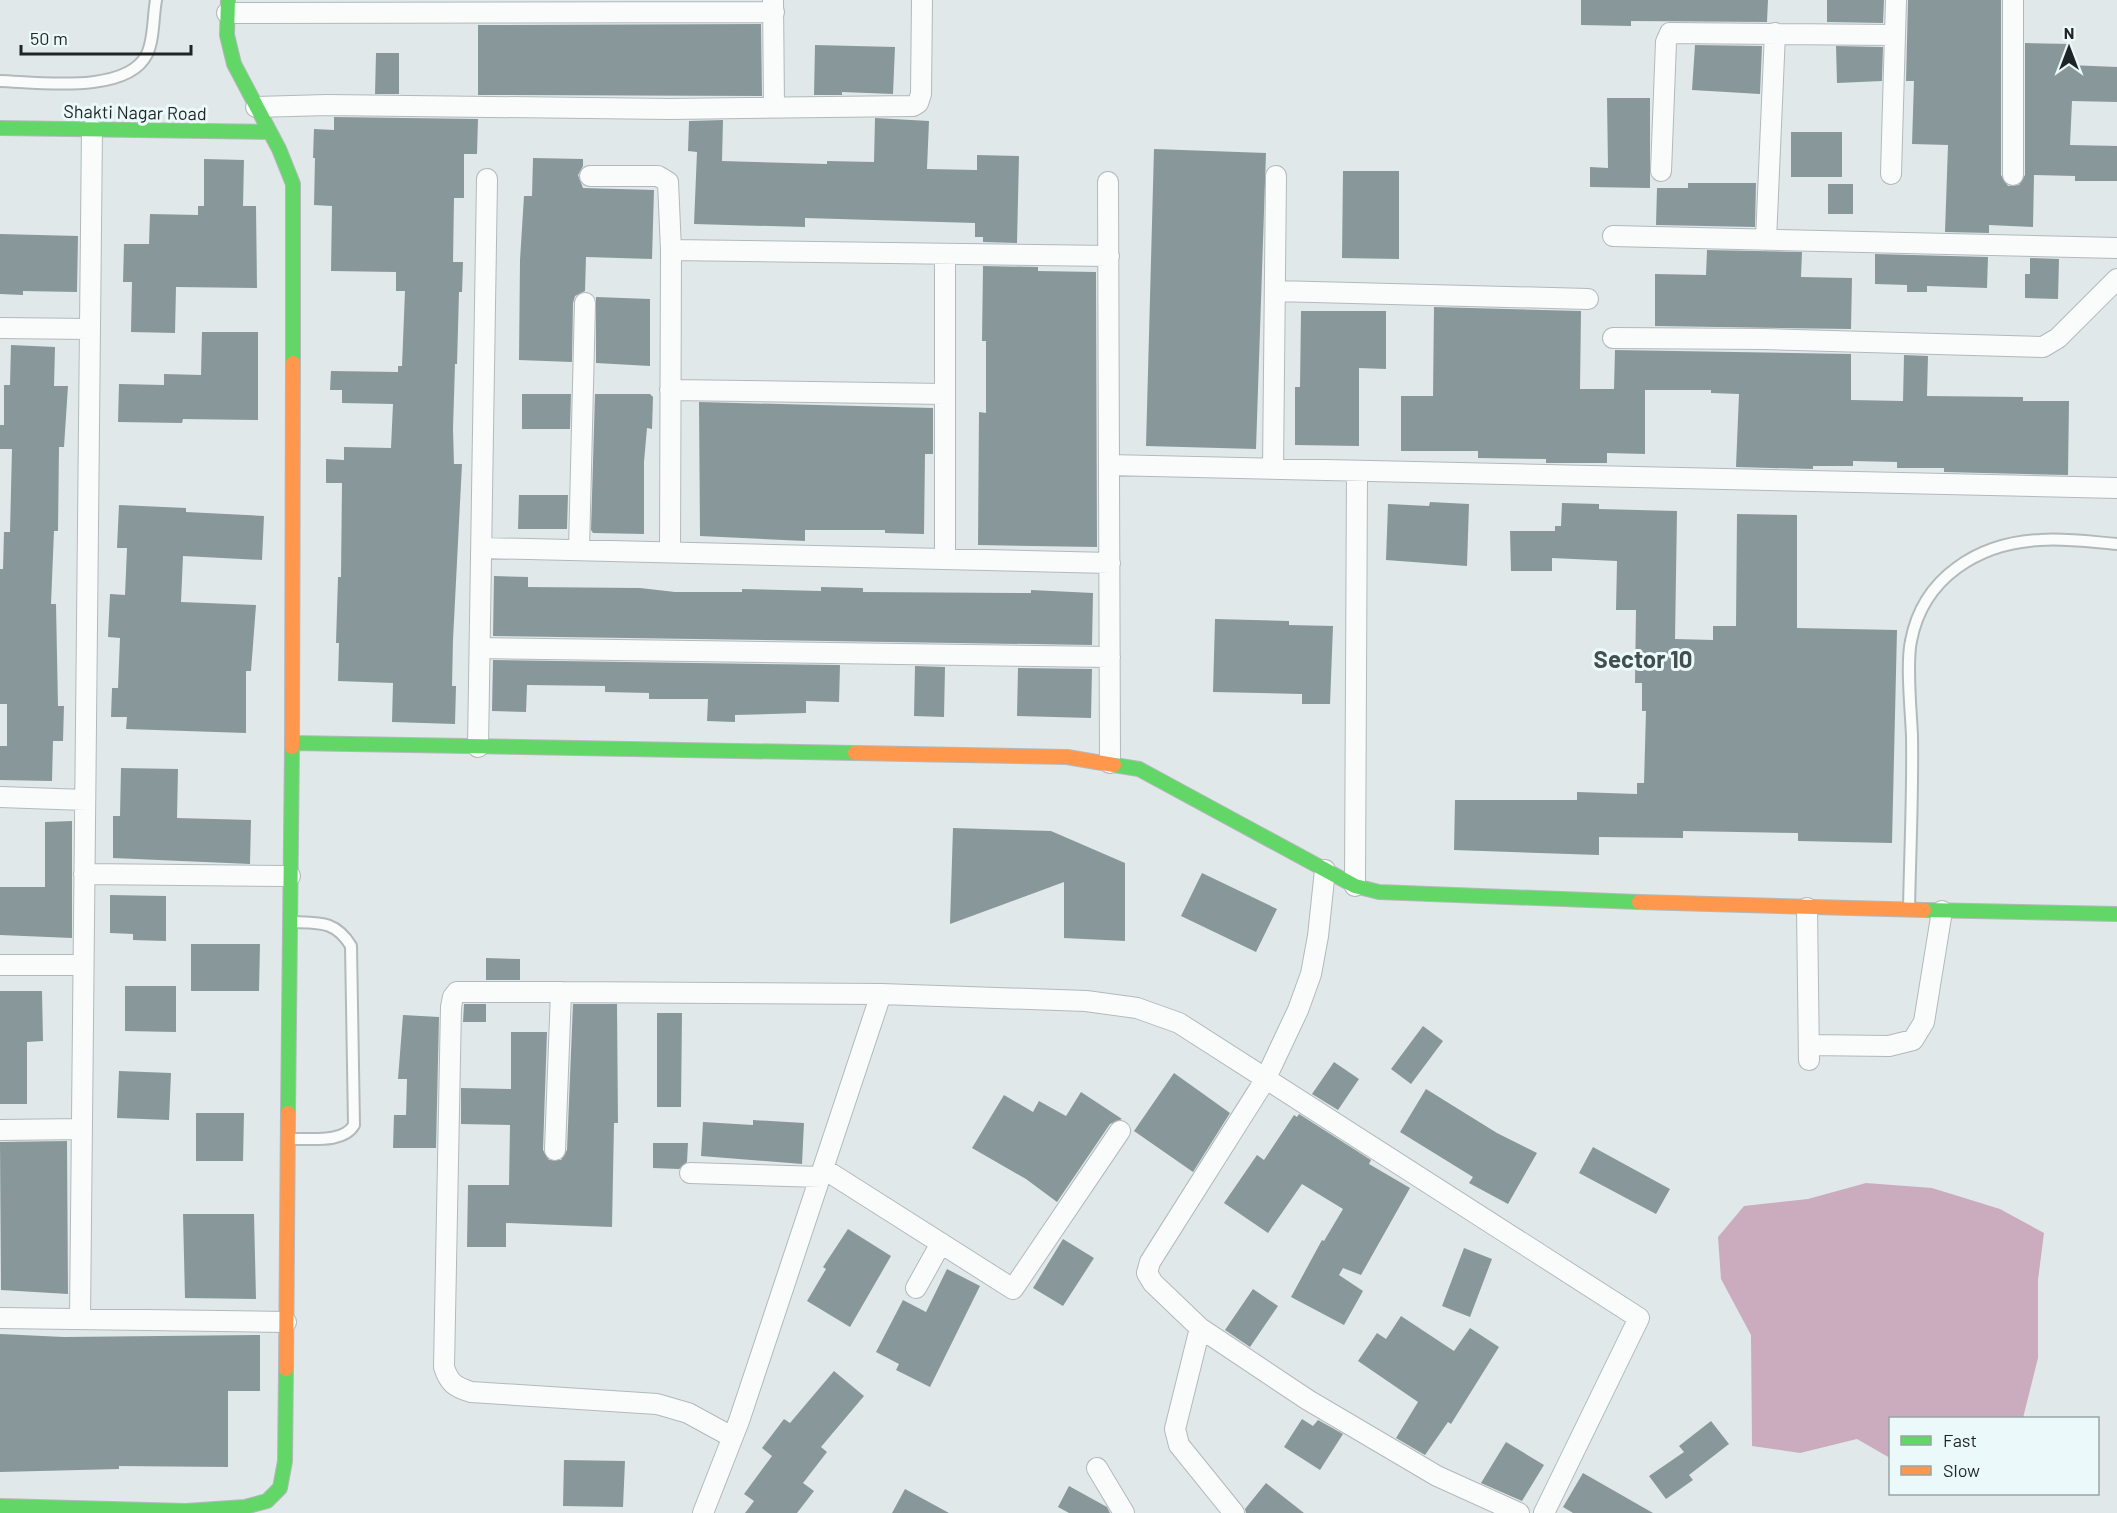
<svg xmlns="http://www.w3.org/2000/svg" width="2117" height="1513" viewBox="0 0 2117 1513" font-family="Barlow,sans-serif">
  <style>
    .water { fill: #caacbe }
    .building { fill: #88989a }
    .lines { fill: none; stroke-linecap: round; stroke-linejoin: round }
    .lane-casing { stroke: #b3b9ba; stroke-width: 14 }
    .street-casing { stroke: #b3b9ba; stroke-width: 22 }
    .fast-casing { stroke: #b3b9ba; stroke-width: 16 }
    .slow-casing { stroke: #b3b9ba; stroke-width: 16 }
    .lane { stroke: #fafcfc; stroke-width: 10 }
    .street { stroke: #fafcfc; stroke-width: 20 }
    .fast { stroke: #63d668; stroke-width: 14 }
    .slow { stroke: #ff974d; stroke-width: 14 }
    .labels { text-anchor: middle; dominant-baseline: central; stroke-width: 6; stroke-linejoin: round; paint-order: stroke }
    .street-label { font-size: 18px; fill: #1f2425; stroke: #ebf9fa }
    .district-label { font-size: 24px; font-weight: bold; fill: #424e4f; stroke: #ebf9fa }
  </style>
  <rect width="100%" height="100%" fill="#e0e8ea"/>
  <!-- water -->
  <path class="water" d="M1866,1183L1932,1188L2000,1209L2044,1233L2038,1280V1358L2023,1418H1890V1458L1857,1439L1800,1453L1752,1446L1751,1335L1721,1279L1718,1237L1744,1206L1808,1199Z"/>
  <!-- building -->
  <path class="building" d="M1581,0H1768L1767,22L1631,21V26L1581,25Z
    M1827,0H1884L1883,23L1827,22Z
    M1908,0H2001V175L2008,186L2019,185L2025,175V43L2070,44L2069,65L2117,67V102L2072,101L2070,145L2117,146V181H2075V176L2034,175L2033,227L1989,225V233L1945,232L1948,145L1912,144L1914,81H1906Z
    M761,24L762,96L478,95V25Z
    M815,45L895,47L893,94L842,92V95H814Z
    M1695,45L1762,46L1760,94L1692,90Z
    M1836,46L1883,47L1882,81L1837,83Z
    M376,53H399V94H375Z
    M1607,98H1650V188L1590,187V167L1608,168Z
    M334,117L478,119L477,154H464V198H454L453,262H463L462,292H459L457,364H455L453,429L454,464H462L453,640L452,686H456L455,724L392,722L393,683L338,681L339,643H336L338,577H341L342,483H326V459L344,460V447L391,448L393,404L342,403V390H330L331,371L398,372V366H402L405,291H396V272L331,271L332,206L314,205L315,158H313L314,129L334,130Z
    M875,118L929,121L927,169L977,170V155L1019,156L1017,243L983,242V237H975V223L805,218V227L694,224L697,152L688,151L689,121L723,120L722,161L827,164V161L874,162Z
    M1791,132H1842V177H1791Z
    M1154,149L1266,153L1256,449L1146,446Z
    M533,158L583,159V166L578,175L583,188L654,190L652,259L586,257L585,291L575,296L573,303L572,362L519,360L520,260L524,196H532Z
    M204,159L244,160L243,206H256L257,288L176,287L175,333L131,332L132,282H123L124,244H149L150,214L198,215V206H204Z
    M1343,171H1399V259L1342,258Z
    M1688,183H1756L1755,227L1656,225L1657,188H1688Z
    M1828,184H1853V214H1828Z
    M0,234L78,236L77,292L23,291V295L0,294Z
    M1707,250L1802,252L1801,277L1852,278L1851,329L1655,326V274L1706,275Z
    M1875,254L1988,257L1987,288L1927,286V292H1907V285L1875,284Z
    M2030,258L2059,259L2058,299L2025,298V274H2030Z
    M983,266L1038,267V271L1096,272L1097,547L978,545L979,412L986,413V341H982Z
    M596,297L650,299V366L596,363Z
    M1434,307L1581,311L1580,389H1614L1615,350L1851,354V400L1903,401L1904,355L1928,356L1927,396L2023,397V401H2069L2068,475L1944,472V468H1897V462L1853,461V466H1813V469L1736,467L1739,394L1711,393V390H1645V454L1607,453V463H1546V459L1478,458V451H1401V396H1433Z
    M1301,311H1386V369L1359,368V446L1295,445V387H1300Z
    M202,332H258V420L183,419L182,423L118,422L119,384L164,385V374L201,375Z
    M11,345L55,347L54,386H68L64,447H59L58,531H54L51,604H56L58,706H64L63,741H53L52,781L0,780V746H7V704H0V569H3L4,532H10L12,449H0V425H4V385H10Z
    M522,394H571L570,429H522Z
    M595,394H650L653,397L652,429L647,428L644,462V534L593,533L591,530Z
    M699,402L933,408V454H925L924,534L885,533V530H805V541L700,536Z
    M519,495H568L567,529H518Z
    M1430,502L1469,504L1467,566L1386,560L1388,504L1429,506Z
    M1562,503L1599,504V509L1677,511L1675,639L1713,640V626H1736L1737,514L1797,515V628L1897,630L1892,843L1798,841V833L1683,831V838L1599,837V855L1454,850L1455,800H1577V792L1637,794V783H1644L1646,711H1642V683H1635L1636,610H1616L1617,561L1552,558V571H1511L1510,531H1555V526H1561Z
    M119,505L186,508V512L264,516L262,560L183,556L181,602L256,605L251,671H246V733L126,729L127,717H111L112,688H118L120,638L108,637L110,594L125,595L127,548H117Z
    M494,576L528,577V587L640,588L675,592H742V589L821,591V587L863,588V592L1031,593V590L1093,593L1092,645L493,636Z
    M1215,619L1289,621V625L1333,626L1330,704H1302V694L1213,692Z
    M493,660L840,665L839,702L806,701V713L735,715V722L707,721L708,699H649V693L605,692V686L527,685L526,712L492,711Z
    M915,666L945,667L944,717L914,716Z
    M1018,668L1092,669L1091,718L1017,716Z
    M121,768L178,769L177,818L251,820L250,864L113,858V816H120Z
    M72,821V938L0,935V887H45V822Z
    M953,828L1051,831L1125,863V941L1064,938V882L950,924Z
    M1202,873L1277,909L1256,952L1181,916Z
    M110,895L166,896V941L133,940V934L110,933Z
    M191,944H260L259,991H191Z
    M486,958L520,959V980H486Z
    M125,986H176V1032L125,1031Z
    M0,991H42L43,1041L27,1042V1104H0Z
    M464,1004H486V1022H463Z
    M573,1004H617L618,1123H614L612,1227L506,1223V1247H467L468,1185H509L510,1125L461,1124V1088L511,1089V1032H547L543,1150L549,1160H561L567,1150Z
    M657,1013H682L681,1107H657Z
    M403,1015L439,1017L436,1148H393L394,1115H406L407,1079H398Z
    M1423,1026L1443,1041L1411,1084L1391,1069Z
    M1334,1062L1359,1079L1338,1110L1312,1094Z
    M119,1071L171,1073L169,1120L117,1118Z
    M1174,1073L1230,1113L1193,1172L1134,1131Z
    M1426,1089L1497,1133L1537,1153L1508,1204L1469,1183L1473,1177L1400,1132Z
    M1081,1092L1122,1119L1110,1124L1057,1202L1026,1179L972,1148L1004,1095L1033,1112L1039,1101L1066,1116Z
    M196,1113H244L243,1161H196Z
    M1299,1114L1371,1160L1369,1164L1410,1188L1361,1275L1343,1268L1339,1275L1363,1291L1344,1325L1291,1297L1322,1240L1324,1241L1343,1209L1302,1184L1268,1233L1224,1203L1257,1155L1264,1160L1294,1115L1297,1117Z
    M753,1120L804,1123L802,1164L701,1156L703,1122L753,1125Z
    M67,1141L68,1294L1,1290L0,1142Z
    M653,1143H688L687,1162L679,1169L653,1168Z
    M1593,1147L1670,1189L1656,1214L1579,1173Z
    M183,1214H254L256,1299L185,1298Z
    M848,1229L891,1256L850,1327L807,1301L826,1269L823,1267Z
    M1063,1239L1094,1258L1063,1306L1033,1288Z
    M1464,1248L1492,1259L1470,1317L1442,1306Z
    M947,1269L980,1286L930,1387L896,1370L899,1364L876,1352L903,1300L926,1312Z
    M1253,1289L1278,1306L1250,1347L1225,1330Z
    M1401,1316L1454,1351L1470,1328L1499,1347L1451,1424L1448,1422L1425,1455L1396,1438L1418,1402L1358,1361L1377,1333L1386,1339Z
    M0,1334L64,1337L260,1335V1391H228V1467L119,1466V1469L0,1472Z
    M834,1371L864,1396L821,1447L827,1452L803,1483L814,1491L797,1513H745L754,1501L744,1494L772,1456L762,1448L784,1419L790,1423Z
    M1302,1419L1313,1426L1318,1420L1343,1434L1320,1470L1284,1447Z
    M1711,1421L1729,1444L1689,1475L1693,1480L1666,1499L1649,1476L1684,1452L1679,1446Z
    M1506,1442L1544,1465L1522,1501L1481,1483Z
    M564,1460L625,1461L623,1507L563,1506Z
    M1583,1473L1653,1513H1573L1563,1507Z
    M1266,1483L1304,1513H1246L1245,1509Z
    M1069,1486L1107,1507L1110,1513H1069L1058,1507Z
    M905,1489L949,1513H892Z"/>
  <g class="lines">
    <defs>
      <path id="lane" d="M0,81C37,82 127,95 147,54C154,40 153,16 156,0
        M1909,910C1910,852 1913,794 1912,736C1911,711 1906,664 1911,641C1923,577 1979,543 2040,540C2065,538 2092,542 2117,544
        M288,1139C309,1138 343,1144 354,1125L351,946C335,920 319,923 291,922"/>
      <path id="street" d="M773,0L774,106
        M227,13L774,12
        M256,107L327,105L669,109L913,106L918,103L921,94L922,0
        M1661,171L1666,42L1670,33L1895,35
        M1891,174L1896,0
        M2013,175V0
        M590,176H658L668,182L671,250L670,552
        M1108,182L1110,763
        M1613,236L2117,248
        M1766,240L1775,33
        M671,250L1109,256
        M945,254V559
        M1275,291L1588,299
        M0,328L90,329
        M1613,338L1764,339L2043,347L2058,338L2117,279
        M670,390L945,394
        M1109,465L2117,488
        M1273,469L1276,176
        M482,548L1110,563
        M579,550L585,303
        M480,648L1110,657
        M478,747L487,179
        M0,797L85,800
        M84,874L290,876
        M1355,886L1357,471
        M1807,908L1809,1060
        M0,965H83
        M561,992L881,994L1086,1001L1137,1008L1179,1023L1639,1318L1544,1513
        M1809,1045L1889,1046L1913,1040L1924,1022L1942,911
        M0,1130L82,1129
        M555,1150L561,992H457L453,997L451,1007L444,1367C449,1383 455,1387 471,1392L657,1404L688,1413L732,1437
        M824,1169L1013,1289L1120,1131
        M690,1173L821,1177
        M916,1288L941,1243
        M0,1318L286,1322
        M80,1319L92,129
        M1200,1328L1308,1400L1437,1476L1519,1513
        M1097,1468L1124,1513
        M703,1513L739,1421L881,994
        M1234,1513L1179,1445L1175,1429L1200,1328L1153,1283L1147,1273L1150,1262L1265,1080L1298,1010L1311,974L1318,936L1325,870"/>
      <path id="fast" d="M228,0L227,35L234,64L279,149L293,184V363
        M0,128L270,132
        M292,743L855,753
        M1114,765L1139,769L1355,886L1379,892L1639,902
        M1924,910L2117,914
        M288,1113L292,747
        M0,1506L186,1511L245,1507L267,1501L280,1488L285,1461L286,1369"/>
      <path id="slow" d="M292,747L293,363
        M855,753L1067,757L1114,765
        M1639,902L1924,910
        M286,1369L288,1113"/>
    </defs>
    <!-- lane casing -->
    <use href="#lane" class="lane-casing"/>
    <!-- street casing -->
    <use href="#street" class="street-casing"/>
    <!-- fast casing -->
    <use href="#fast" class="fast-casing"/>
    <!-- slow casing -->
    <use href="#slow" class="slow-casing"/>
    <!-- lane -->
    <use href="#lane" class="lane"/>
    <!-- street -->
    <use href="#street" class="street"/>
    <!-- fast -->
    <use href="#fast" class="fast"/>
    <!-- slow -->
    <use href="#slow" class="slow"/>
  </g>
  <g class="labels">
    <!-- street labels -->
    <g class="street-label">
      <text transform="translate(135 112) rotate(1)">Shakti Nagar Road</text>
    </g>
    <!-- district labels -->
    <g class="district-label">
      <text x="1643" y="658">Sector 10</text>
    </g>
  </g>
  <!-- legend -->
  <rect x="1889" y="1417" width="210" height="78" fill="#ebf9fa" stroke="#99a4a5" stroke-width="1.5"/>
  <rect x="1901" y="1436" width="30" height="9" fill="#63d668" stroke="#99a4a5" stroke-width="1.5"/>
  <text x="1943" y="1447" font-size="18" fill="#1f2425">Fast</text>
  <rect x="1901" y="1466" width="30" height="9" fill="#ff974d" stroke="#99a4a5" stroke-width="1.5"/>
  <text x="1943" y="1477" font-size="18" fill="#1f2425">Slow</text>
  <!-- north arrow -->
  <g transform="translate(2069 48)" stroke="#ebf9fa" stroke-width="4.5" paint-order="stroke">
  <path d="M0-4.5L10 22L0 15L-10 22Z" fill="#1f2425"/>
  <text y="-9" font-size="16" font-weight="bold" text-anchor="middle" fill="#1f2425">N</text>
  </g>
  <!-- scale -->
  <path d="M21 45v9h170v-9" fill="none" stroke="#1f2425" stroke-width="3"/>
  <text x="30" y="45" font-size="18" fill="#1f2425" stroke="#ebf9fa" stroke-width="4.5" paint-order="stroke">50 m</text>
</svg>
